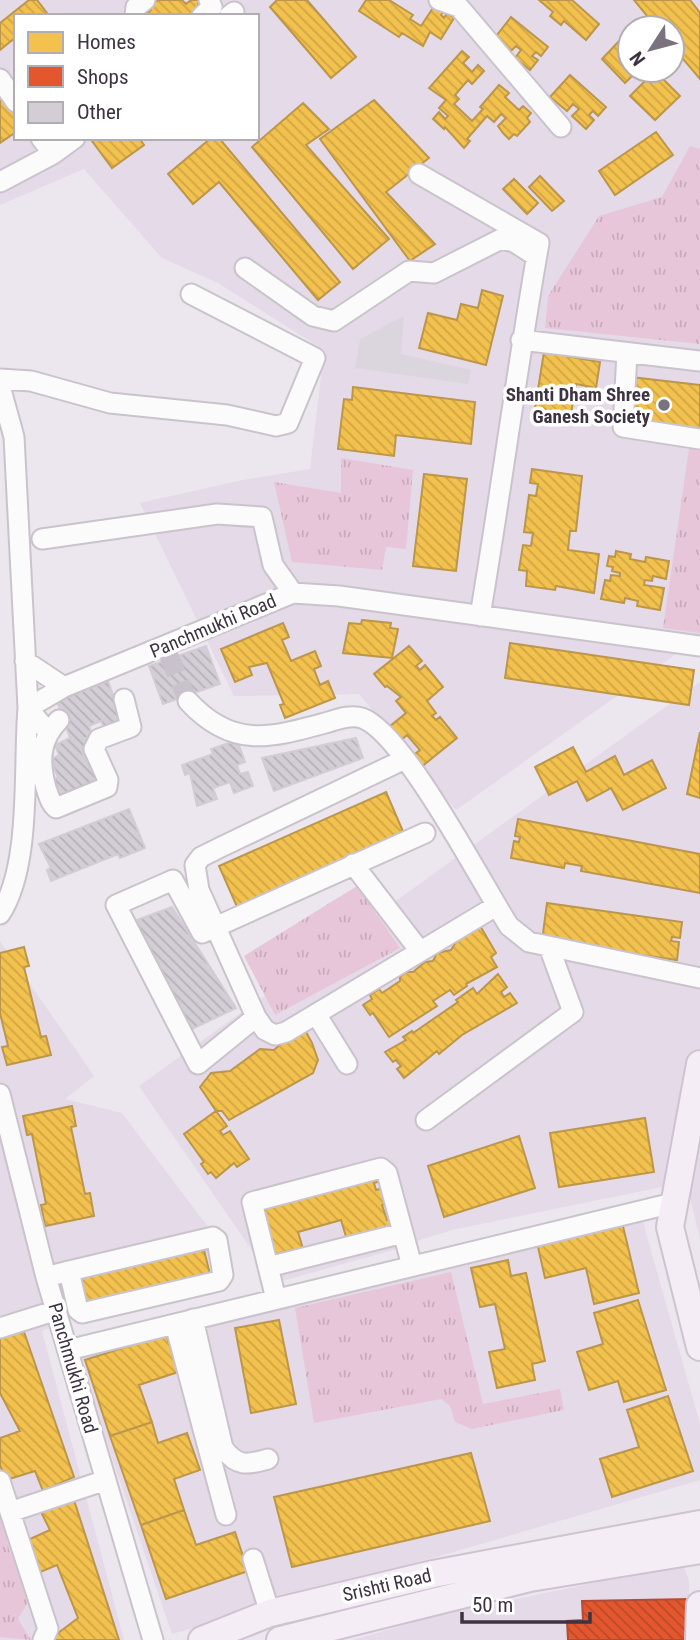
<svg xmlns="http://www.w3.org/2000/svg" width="700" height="1640" viewBox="0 0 700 1640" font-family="'Roboto Condensed',sans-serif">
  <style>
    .residential { fill: #e5dae8; fill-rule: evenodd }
    .grass { fill: url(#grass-tufts) }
    .parking { fill: #dbd6dd }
    .homes { fill: url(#homes-back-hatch); stroke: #bc964a; stroke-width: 2 }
    .shops { fill: url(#shops-back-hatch); stroke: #b24c34; stroke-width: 2 }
    .building { fill: url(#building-back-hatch); stroke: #d3ccd6; stroke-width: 2 }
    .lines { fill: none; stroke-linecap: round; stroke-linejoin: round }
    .street-tunnel { stroke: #c9c2cc; stroke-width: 19; stroke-dasharray: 19 10; stroke-linecap: butt }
    .street-casing { stroke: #cac3cc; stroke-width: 23 }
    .secondary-casing { stroke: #cfc3d2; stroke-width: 30 }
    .street { stroke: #fcfbfc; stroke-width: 19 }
    .secondary { stroke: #f4edf5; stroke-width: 26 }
    .poi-dot { fill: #7a727e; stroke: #fff; stroke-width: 2.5 }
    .labels { text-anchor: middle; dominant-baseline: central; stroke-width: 7; stroke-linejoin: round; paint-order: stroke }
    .poi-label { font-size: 19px; font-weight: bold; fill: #3d3342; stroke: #fff; text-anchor: end }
    .street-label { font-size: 19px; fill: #3d3342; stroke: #fff }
  </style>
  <defs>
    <pattern id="grass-tufts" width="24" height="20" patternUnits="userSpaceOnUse" patternTransform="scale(1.75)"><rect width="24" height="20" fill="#e8c6d9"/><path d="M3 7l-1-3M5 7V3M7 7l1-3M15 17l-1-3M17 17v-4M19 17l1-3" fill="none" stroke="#c8abbb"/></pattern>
    <pattern id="homes-back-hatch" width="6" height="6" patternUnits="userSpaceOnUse" patternTransform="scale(1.75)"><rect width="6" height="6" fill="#f2c14e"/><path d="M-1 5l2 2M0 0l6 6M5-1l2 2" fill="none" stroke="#d0a645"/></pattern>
    <pattern id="shops-back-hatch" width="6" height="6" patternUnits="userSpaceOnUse" patternTransform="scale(1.75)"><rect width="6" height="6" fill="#e4572e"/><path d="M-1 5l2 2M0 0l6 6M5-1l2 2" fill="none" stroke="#ba4929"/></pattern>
    <pattern id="building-back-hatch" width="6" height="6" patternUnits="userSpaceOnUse" patternTransform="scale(1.75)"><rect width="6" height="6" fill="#d3cdd6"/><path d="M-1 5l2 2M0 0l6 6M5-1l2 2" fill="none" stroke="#b6b0b9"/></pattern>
  </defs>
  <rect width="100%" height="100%" fill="#ece6ee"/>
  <!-- residential -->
  <path class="residential" d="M0,0H700V637L456,810L359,694L234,696L140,503L243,480L310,469L324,350L218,283L162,258L84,169L0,205ZM16,16H257V138H16ZM630,28H672V70H630Z
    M700,682V1239L686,1182L452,1230L417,1241L418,1243L275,1283L270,1276L259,1278L253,1252L139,1086Z
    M0,941L94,1076L65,1099L122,1113L208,1227L213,1260L42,1331L124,1640H0Z
    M640,1212L700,1424V1480L172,1634L75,1349Z
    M683,1564L689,1581L690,1640H353L432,1617Z"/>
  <!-- grass -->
  <path class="grass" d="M690,146L700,149V344L545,328L548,296L599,216L662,197Z
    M690,442L700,443V633L663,628Z
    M341,458L413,470L406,549L386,547L382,570L292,562L274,482L341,493Z
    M357,886L400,948L275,1015L244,956Z
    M451,1272L483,1404L560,1389L564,1410L472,1429L455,1422L450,1406L441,1399L314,1423L295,1308Z
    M0,1502L9,1550L34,1592L18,1619L31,1640L0,1637Z"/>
  <!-- parking -->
  <path class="parking" d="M404,316L401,354L471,370L468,384L355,368L360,339Z"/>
  <!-- homes -->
  <path class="homes" d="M29,0H37L47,13L43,16H16V37L0,50V23Z
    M159,0H182L186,4L191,0H201L198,4L203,10L196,16H143L151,10L147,5Z
    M277,0H307L356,57L331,78L270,7Z
    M366,0H389L413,15L410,19L421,26L435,5L444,11L441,15L444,18L447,13L454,18L441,39L430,32L423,46L402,33L399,37L359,11Z
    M539,0H572L599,24L586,40L564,21L561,25L550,16L553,12Z
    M634,0H690L700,13V79L672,46V28H657Z
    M511,17L548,47L541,56L536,52L532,56L538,60L530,70L515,58L521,50L516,46L509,53L493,40Z
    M622,38L630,45V70H638L625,83L602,59Z
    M462,51L469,57L463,63L472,72L478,65L484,71L472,84L468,80L455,95L459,99L454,104L472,121L483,109L480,107L499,85L509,93L505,97L519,110L523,106L531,113L527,118L530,122L517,136L514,134L509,139L503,133L498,126L506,118L501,114L494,122L487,116L467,139L470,141L464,148L445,127L444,129L433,119L439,112L445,119L448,116L439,108L446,100L429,88Z
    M655,71L680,96L655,120L630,96Z
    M570,75L606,107L598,116L593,111L589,115L594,120L586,129L572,116L579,109L573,104L567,111L550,97Z
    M3,99L16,116V132L0,143V101Z
    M374,100L429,158L386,192L435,244L410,261L320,139Z
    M303,103L329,129L306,145L389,239L353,269L252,147Z
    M656,132L673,155L615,195L599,171Z
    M96,138H139L144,145L112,168L92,141Z
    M211,138H219L340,282L318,300L219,182L193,204L168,174Z
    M540,176L564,201L552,211L529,187Z
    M514,179L538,203L527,214L503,189Z
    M482,290L503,296L486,365L419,348L428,313L457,320L461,304L478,308Z
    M544,352L600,362L596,388L576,384L571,414L535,408Z
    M631,377L700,385V434L627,425Z
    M353,387L475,402L471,444L396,435L394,456L338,449L344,399L352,400Z
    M532,469L582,476L576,531H570L568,550L599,554L594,593L556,586L555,590L526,586L527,571L519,570L523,545L531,546L533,533L524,532L529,495L536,496L538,484L530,483Z
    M424,474L467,479L456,571L413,566Z
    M616,551L631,554L630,559L645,562L646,557L669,561L666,579L653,576L652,581L645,580L644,585L664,588L660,610L637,606L638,601L625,598L624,603L601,599L605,580L610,581L611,575L620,576V573L612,571L613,567L607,566L609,556L615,557Z
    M362,620L391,623L390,628L398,629L392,658L343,653L349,623L361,624Z
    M283,623L289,637L282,640L291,661L315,651L321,666L314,669L320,685L328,681L335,698L285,718L280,705L284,704L267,663L249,667L252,675L235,682L221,649Z
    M510,643L694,670L689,705L505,678Z
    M409,646L422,661L416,666L420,670L425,665L443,687L427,701L436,713L432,716L436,720L440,717L457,738L420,768L411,757L420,750L407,735L400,741L389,727L406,713L396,701L401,697L387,686L385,687L374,674Z
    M700,732V798L687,794Z
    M573,747L586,772L615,756L624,775L652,760L666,788L623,810L611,788L587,801L577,781L549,795L535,767Z
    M386,792L405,836L238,909L219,866Z
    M518,819L700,854V893L581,871L582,866L565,863L564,868L511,858L514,841L519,842L520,837L515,836Z
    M547,903L682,922L680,938L672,937L671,941L679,942L677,960L542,941Z
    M479,924L496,953L491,957L497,967L466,984L467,986L454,995L450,990L433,1001L437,1006L389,1037L373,1013L370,1015L363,1005L372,999L370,995L379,989L382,993L400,981V977L406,972H413L425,962L433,961L437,953L451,950L461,934Z
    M24,947L29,966L24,967L41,1037L46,1036L51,1055L7,1065L2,1047L8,1046L0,1013V953Z
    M498,974L507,987L501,992L504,997L510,993L517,1003L462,1035L439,1054L437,1051L404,1078L397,1069L401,1066L396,1060L393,1062L385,1052L406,1040L403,1037L412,1031L413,1033L458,1002L456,1000L473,988L477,994Z
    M296,1030H305L312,1043L318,1060L313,1073L229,1120L222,1111H216L200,1087L211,1073L230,1071L260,1049L274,1050Z
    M72,1106L76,1126L71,1127L85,1194L90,1193L94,1216L45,1226L41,1205L46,1204L32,1134L27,1135L23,1116Z
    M216,1111L227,1126L220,1131L223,1135L230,1131L249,1159L237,1167L234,1163L216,1178L211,1172L208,1174L201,1164L204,1162L184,1134Z
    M645,1118L654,1172L559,1187L550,1133Z
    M519,1136L535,1188L444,1217L428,1166Z
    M379,1173L381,1181L374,1183L376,1190L384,1188L388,1203L382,1205L387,1220L392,1218L395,1228L375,1234L374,1230L347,1240L341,1220L298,1232L304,1252L293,1255L291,1250L277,1254L279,1261L274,1262L258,1206Z
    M621,1218L639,1293L594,1304L586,1268L545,1278L536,1238Z
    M202,1242L211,1278L82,1309L73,1274Z
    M508,1260L511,1276L526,1273L545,1361L532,1364L535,1380L497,1388L489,1352L505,1349L495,1304L480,1307L471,1268Z
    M638,1300L666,1390L624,1402L618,1381L589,1390L577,1352L603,1344L594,1313Z
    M279,1320L296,1404L251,1413L235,1328Z
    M23,1329L74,1477L43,1491L35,1471L6,1480L0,1465V1438L20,1431L0,1393V1339Z
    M166,1334L178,1372L139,1385L152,1422L110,1436L85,1360Z
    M668,1396L693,1471L612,1497L600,1459L639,1447L627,1410Z
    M152,1422L158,1443L187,1433L200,1470L174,1479L184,1510L141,1525L110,1436Z
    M471,1453L490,1521L292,1567L274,1497Z
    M74,1500L119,1640H49L78,1618L57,1565L33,1575L21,1543L50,1530L40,1510Z
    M184,1510L196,1545L235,1532L248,1571L166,1599L141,1525Z"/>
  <!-- shops -->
  <path class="shops" d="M691,1599L692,1640H568L567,1621L583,1620L582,1601Z"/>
  <!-- building -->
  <path class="building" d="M206,646L220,684L163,704L149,666Z
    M108,681L124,726L106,732L101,721L89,726L92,734L86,738L91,748L82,752L89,766L93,763L103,782L60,803L51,781L58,777L50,760L59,755L55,745L70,738L57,701Z
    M356,738L363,758L274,791L262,758Z
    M237,740L245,762L237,765L240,774L248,772L253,786L234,793L230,782L213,788L217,799L197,806L190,773L185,775L182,765L213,754L211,749Z
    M129,809L145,848L120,858L118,854L51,881L47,870L51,868L39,844Z
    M172,907L236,1008L188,1031L134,921Z"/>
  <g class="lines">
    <!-- street-tunnel -->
    <path class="street-tunnel" d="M169,656L188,701"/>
    <defs>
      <path id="street" d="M439,0L459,7L561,127
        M135,16L136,7L145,0
        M202,16L212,7L209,0
        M229,16L234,12
        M0,79L16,102
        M41,138L53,154L75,138
        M419,174L539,243C517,367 501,492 480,616
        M0,182L53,154
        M245,268L313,316L334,321L409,271L434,273L501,239L514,242L536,256
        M521,340L700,361
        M627,353L623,427L700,439
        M0,379L31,381L110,403L227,415L276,426L288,423L315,358L191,294
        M0,386L14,437L28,708L48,732
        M42,539L217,514L262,517L273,565L293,593
        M25,661L64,687
        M188,701C232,749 270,738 325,723C336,720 350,714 362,718C404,733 482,884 509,926L529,942L700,978
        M59,720C39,740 39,762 46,788C49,796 50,803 56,808L107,787L108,780L94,749L99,739L131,727L124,699
        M405,759L221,847L201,857L195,865L199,890L256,1017L265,1030L275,1035L286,1032L496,906
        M353,864L420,951
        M0,914C32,866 23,766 28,708L64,687L293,593L339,596L700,646
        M316,1014L347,1064
        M256,1017L198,1064L116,905L173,880L202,933L425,833
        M0,1094L46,1277L153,1640
        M426,1120L573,1012L549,947
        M268,1267L403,1233
        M46,1277L69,1271L213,1237L217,1240L223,1275L219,1281L82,1313L78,1310L69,1271
        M276,1299L252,1202L381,1168L387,1173L412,1266
        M193,1319L223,1448C237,1467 247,1465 268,1459
        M175,1324L226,1515
        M0,1328L57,1310
        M68,1350L673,1203
        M0,1481L48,1629L43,1640
        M10,1512L106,1480
        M253,1559L270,1613"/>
      <path id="secondary" d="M700,1064L670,1227L700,1347
        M202,1640L270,1613L433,1574L700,1524
        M280,1640L530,1578L700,1550
        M699,1640L700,1605"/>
    </defs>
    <!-- street casing -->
    <use href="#street" class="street-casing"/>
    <!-- secondary casing -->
    <use href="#secondary" class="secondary-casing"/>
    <!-- street -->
    <use href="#street" class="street"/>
    <!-- secondary -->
    <use href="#secondary" class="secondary"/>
  </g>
  <!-- markers -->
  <circle class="poi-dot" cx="664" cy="405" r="7"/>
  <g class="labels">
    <!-- poi labels -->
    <g class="poi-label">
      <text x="650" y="394">Shanti Dham Shree<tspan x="650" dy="22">Ganesh Society</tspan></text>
    </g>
    <!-- street labels -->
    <g class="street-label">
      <text transform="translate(213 626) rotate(-23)">Panchmukhi Road</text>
      <text transform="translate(73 1368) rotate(74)">Panchmukhi Road</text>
      <text transform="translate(387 1585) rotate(-13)">Srishti Road</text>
    </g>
  </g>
  <!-- legend -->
  <rect x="14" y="14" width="245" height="126" fill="#ffffff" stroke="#b1adb3" stroke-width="2"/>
  <rect x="28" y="32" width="35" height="21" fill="#f2c14e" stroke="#b1adb3" stroke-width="2"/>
  <text x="77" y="49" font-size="21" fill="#3d3342">Homes</text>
  <rect x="28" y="66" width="35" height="21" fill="#e4572e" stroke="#b1adb3" stroke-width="2"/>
  <text x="77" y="84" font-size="21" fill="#3d3342">Shops</text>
  <rect x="28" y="102" width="35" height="21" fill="#d3cdd6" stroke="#b1adb3" stroke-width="2"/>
  <text x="77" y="119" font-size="21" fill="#3d3342">Other</text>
  <!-- north arrow -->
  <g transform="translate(651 49) rotate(234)"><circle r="33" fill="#ffffff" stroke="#b1adb3" stroke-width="2"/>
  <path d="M0-5L12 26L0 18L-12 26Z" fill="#7a727e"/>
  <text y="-10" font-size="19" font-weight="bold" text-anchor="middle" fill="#3d3342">N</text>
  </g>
  <!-- scale -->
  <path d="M462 1612v10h128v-10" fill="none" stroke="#3d3342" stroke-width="3.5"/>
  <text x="472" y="1612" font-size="21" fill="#3d3342" stroke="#ffffff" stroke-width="5" paint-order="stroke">50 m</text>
</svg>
